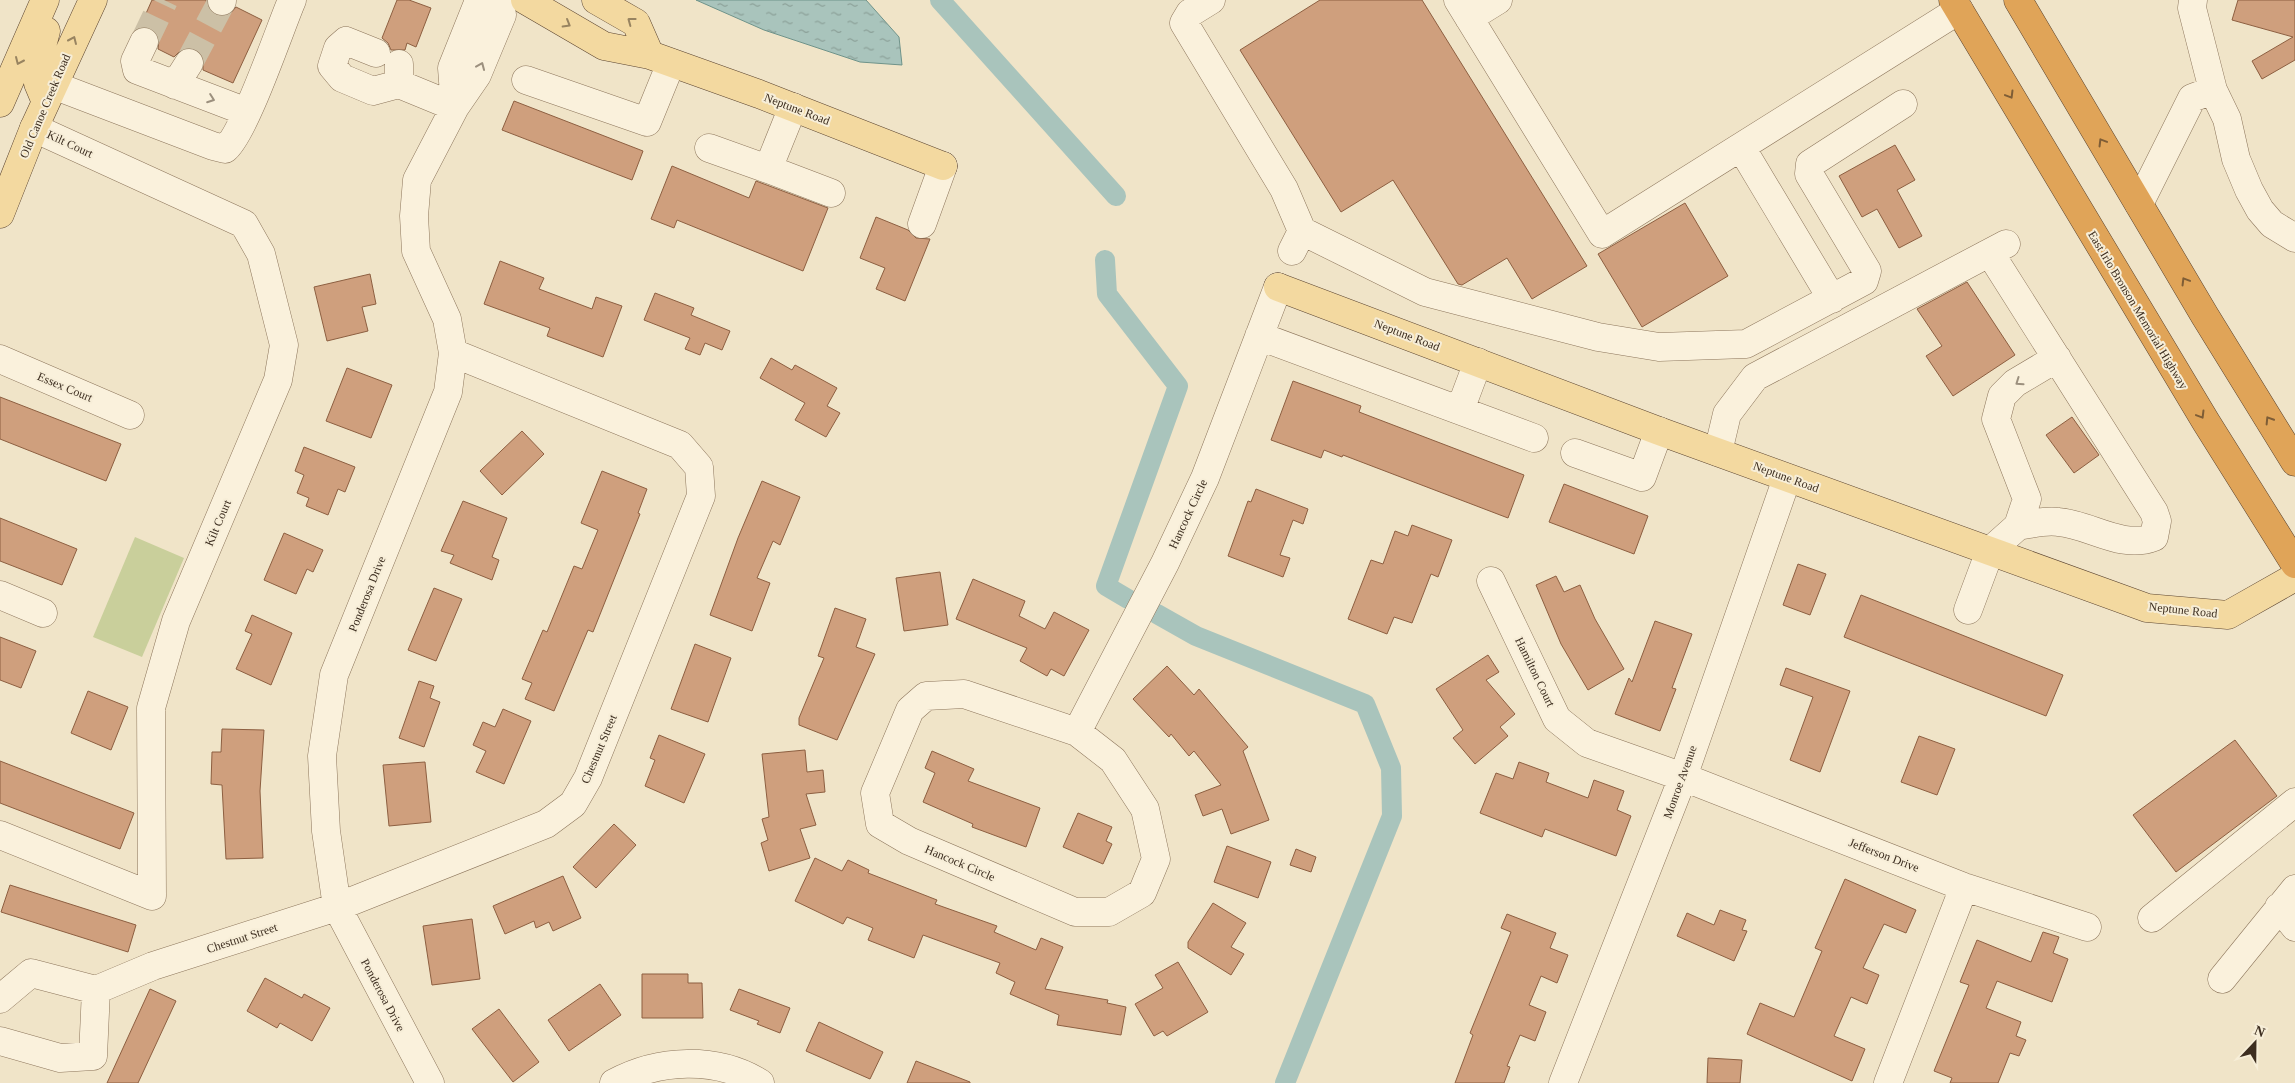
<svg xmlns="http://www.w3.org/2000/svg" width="2295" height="1083" viewBox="0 0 2295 1083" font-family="'Times New Roman',serif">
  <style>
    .green { fill: #c9cf9b }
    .water { fill: url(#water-ripples); stroke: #6f938a }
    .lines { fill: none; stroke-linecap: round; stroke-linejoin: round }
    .canal { stroke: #a9c4bc; stroke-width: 20 }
    .building { fill: #cf9f7d; stroke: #8d5f41 }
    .minor-tunnel { stroke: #ccc0a6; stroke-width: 28; stroke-dasharray: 28 14; stroke-linecap: butt }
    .minor-casing { stroke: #8d765c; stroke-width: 29 }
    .major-casing { stroke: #5b4430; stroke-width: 29 }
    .highway-casing { stroke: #5b4430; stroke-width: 29 }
    .minor { stroke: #faf1dc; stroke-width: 28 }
    .major { stroke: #f3d9a0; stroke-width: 28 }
    .highway { stroke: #e0a458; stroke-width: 28 }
    .oneway { stroke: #988460 }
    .oneway2 { stroke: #9c907e }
    .oneway3 { stroke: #7e5d36 }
    .labels { text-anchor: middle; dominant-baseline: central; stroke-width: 4; stroke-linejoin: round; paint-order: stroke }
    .street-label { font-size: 12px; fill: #3d2e20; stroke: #f7eed8 }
  </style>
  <defs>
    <pattern id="water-ripples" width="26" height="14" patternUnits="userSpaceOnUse" patternTransform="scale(1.25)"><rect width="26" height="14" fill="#a9c4bc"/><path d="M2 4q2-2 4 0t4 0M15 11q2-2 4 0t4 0" fill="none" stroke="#8ba098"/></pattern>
  </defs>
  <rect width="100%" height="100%" fill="#f0e4c8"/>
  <!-- green -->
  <path class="green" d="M135,537L184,558L142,657L93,637Z"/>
  <!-- water -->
  <path class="water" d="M696,0H866L899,37L902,65L860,62L764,30Z"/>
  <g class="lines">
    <!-- canal -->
    <path class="canal" d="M940,0L1116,196
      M1105,260L1107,294L1178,386L1106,586L1128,599
      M1157,614L1196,636L1365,704L1391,768L1392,816L1285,1083"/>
  </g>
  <!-- building -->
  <path class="building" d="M152,0H206L208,8L215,15L222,17L229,15L236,7L262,20L233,83L203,70V56L197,50L190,47L182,49L174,57L158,49L159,40L157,33L150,28L140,27Z
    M397,0H409L431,8L416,47L407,43L405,50H391L388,43L382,38Z
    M1320,0H1422L1587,266L1532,299L1507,258L1462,285L1458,284L1393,180L1341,212L1240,50Z
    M2238,0H2295V60L2262,79L2252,61L2293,37L2232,20Z
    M514,101L643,151L632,180L502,130Z
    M1895,145L1915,180L1897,190L1922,236L1899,248L1877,209L1862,217L1839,176Z
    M672,166L749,198L756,181L828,208L803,271L677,220L674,228L651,219Z
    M1685,203L1728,276L1642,327L1598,254Z
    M876,217L908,230L916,238L930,239L905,301L876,289L885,268L860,258Z
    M500,261L544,278L539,289L592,309L596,297L622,306L603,357L547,336L550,328L484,304Z
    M370,274L376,304L362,307L368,331L327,341L314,287Z
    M1967,282L2015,355L1953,396L1926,356L1942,346L1917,309Z
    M655,293L694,308L691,315L730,331L722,350L705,343L700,355L685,349L690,338L644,320Z
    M771,358L792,370L795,365L837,388L827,406L840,413L826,437L795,420L805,403L760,378Z
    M347,368L392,385L371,438L326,421Z
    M1293,381L1361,406L1359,412L1524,475L1508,518L1343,455L1342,457L1324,450L1321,458L1271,440Z
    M0,397L121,444L106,481L0,439Z
    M2072,417L2099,455L2074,473L2046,435Z
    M522,431L544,454L502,495L480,471Z
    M304,447L355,467L345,492L338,489L328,515L306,506L309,498L297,493L304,475L295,471Z
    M602,471L647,489L638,513L640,514L593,632L588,630L554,711L525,699L532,683L522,679L543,630L547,632L574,566L582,569L598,530L581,523Z
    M762,481L800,497L780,545L773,541L757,578L770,583L752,631L710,615L738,538Z
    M1564,484L1648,516L1634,554L1549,522Z
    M1256,489L1308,509L1303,524L1293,520L1280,555L1290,558L1283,577L1228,556L1248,501L1251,502Z
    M463,501L507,518L492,557L499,560L492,580L450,563L454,555L441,551Z
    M0,518L77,549L62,585L0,561Z
    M1412,525L1452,540L1438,577L1431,574L1412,623L1394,617L1387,634L1348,619L1371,560L1383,564L1395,531L1408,536Z
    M284,533L323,550L313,572L307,569L296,594L264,580Z
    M1798,564L1826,574L1810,615L1783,605Z
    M940,572L948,625L904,631L896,578Z
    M1556,576L1564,592L1580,585L1595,619L1624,669L1588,690L1561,644L1536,585Z
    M973,579L1025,601L1019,616L1045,629L1054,612L1089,630L1064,676L1051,669L1047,676L1020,661L1027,648L956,619Z
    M434,588L462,599L436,661L408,650Z
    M1861,595L2063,675L2046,716L1844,637Z
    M835,608L866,619L856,647L875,654L837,740L799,725V718L824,658L818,656Z
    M252,615L292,633L271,685L236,669L252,634L245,631Z
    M1655,621L1692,634L1672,688L1676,689L1660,731L1615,714L1629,678L1632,682Z
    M0,637L36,651L21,688L0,680Z
    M695,644L731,658L708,722L671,709Z
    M1488,655L1499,672L1486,680L1515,714L1500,727L1508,736L1475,764L1453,738L1463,730L1436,689Z
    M1167,666L1194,695L1199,689L1248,747L1243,751L1269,820L1231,834L1222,809L1203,816L1195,795L1221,785L1194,751L1189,756L1171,734L1169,737L1133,699Z
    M1786,668L1850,691L1820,772L1790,760L1813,697L1780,685Z
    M419,681L434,686L430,698L440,702L424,747L399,738Z
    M88,691L128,707L111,750L71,733Z
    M503,709L531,721L504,784L476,772L486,751L473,745L483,722L495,727Z
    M222,729L264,730L260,791L263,858L226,859L222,785L211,784L212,752H221Z
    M659,735L705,754L684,803L645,786L655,760L650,758Z
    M1919,736L1955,749L1937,795L1901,782Z
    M2235,740L2277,796L2176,872L2133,815Z
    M805,750L807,772L823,770L825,792L806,794L816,825L800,829L810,858L769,871L761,843L768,840L762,819L769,817L762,754Z
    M932,751L974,769L968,781L1040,808L1026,847L972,827L973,824L923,802L935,773L925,768Z
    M0,761L134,813L120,849L0,803Z
    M425,762L431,822L389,826L383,765Z
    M1519,762L1549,773L1546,782L1588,798L1594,780L1624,791L1617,810L1631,816L1616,856L1545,829L1542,837L1480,813L1496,773L1513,779Z
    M1078,813L1112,827L1106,841L1112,844L1103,864L1063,847Z
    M614,824L636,845L596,888L573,867Z
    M1227,846L1271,862L1258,898L1214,882Z
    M1296,849L1316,857L1311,872L1290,865Z
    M815,858L842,871L848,860L869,870L868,873L937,900L935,904L997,926L994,932L1036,950L1041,938L1063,947L1045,989L1108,1000L1107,1003L1126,1007L1121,1035L1057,1025L1059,1015L1010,994L1015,982L996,973L1000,963L923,935L914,958L868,940L873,928L847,917L843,924L795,901Z
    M563,876L581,918L553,931L549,922L536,928L534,921L505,934L493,906Z
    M1845,879L1916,910L1906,933L1884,924L1863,968L1879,975L1867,1004L1851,997L1834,1036L1865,1049L1852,1081L1747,1034L1760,1003L1794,1017L1822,951L1815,948Z
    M10,885L136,925L128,952L1,912Z
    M1213,903L1246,923L1231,947L1244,954L1231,975L1188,948V942Z
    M1720,910L1746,920L1742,930L1747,931L1734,961L1677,936L1687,913L1714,925Z
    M1507,914L1556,933L1550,948L1568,955L1557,983L1541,976L1529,1005L1546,1012L1535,1041L1520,1035L1507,1066L1510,1067L1504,1083H1455L1473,1035L1470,1033L1511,932L1501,928Z
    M472,919L480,979L432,985L423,926Z
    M2043,932L2059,937L2053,953L2068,959L2052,1002L1997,981L1986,1008L2021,1022L2016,1036L2026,1040L2019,1056L2010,1053L1998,1083H1950L1952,1078L1934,1071L1969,985L1960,982L1977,940L2031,962Z
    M1178,962L1208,1012L1167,1036L1163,1031L1154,1036L1135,1004L1163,988L1155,975Z
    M642,974H688V983H702L703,1018H642Z
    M265,978L302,998L304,994L330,1008L312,1041L280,1023L277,1028L247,1011Z
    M600,984L621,1015L569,1051L548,1020Z
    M150,989L176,1001L138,1083H107Z
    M739,989L790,1008L780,1033L757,1024L759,1021L730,1010Z
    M499,1009L539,1062L513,1082L472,1029Z
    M819,1022L883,1052L870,1079L806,1051Z
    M1708,1058L1742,1060L1740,1083H1707Z
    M916,1061L970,1082V1083H907Z"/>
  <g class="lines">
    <!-- minor-tunnel -->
    <path class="minor-tunnel" d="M144,42L164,0
      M189,63L222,1"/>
    <defs>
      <path id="minor" d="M1211,0L1190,13L1184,23L1284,189L1302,231L1292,251
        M1458,0L1602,234L1959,10
        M2193,0L2192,8L2213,90L2227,119L2236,159L2249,190L2260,210L2272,224L2295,238
        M222,1V0
        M1469,18L1498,0
        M144,42L135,61L137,70L247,112
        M376,53L346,41L338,48L332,66L342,78L373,91L399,84
        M399,64V84L455,107
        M526,80L647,122L671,63
        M53,85L213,146L225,149C244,135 280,28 292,0
        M175,85L189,63
        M455,107L452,68L478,3L482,0
        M793,107L768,169L831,193
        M1741,147L1832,299
        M709,148L768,169
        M2139,204L2192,98L2213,90
        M922,224L943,166
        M1302,231L1425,292L1598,337L1659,347L1746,344L1864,281L1867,271L1809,174L1810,164L1903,104
        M1990,253L2154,512L2157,521L2154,537C2121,550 2090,524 2058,522C2045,520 2031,524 2018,526
        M1259,336L1534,438
        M0,359L130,415
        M1460,410L1478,362
        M1718,452L1727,414L1755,377L2006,244
        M1575,453L1642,477L1659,431
        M1491,581L1557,719L1587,743L1683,777L1964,887L2087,927
        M0,595L43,613
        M1968,610L1990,551L2018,526L2027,499L1996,419L2002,396L2015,383L2057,358
        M964,694L1077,732L1113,760L1145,809L1156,859L1142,893L1109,912H1075L909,841L880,824L875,793L910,710L926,696Z
        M1077,732L1165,563L1205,478L1278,287
        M0,835L152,896L151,708L176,621L278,380L284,345L261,254L244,224L34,128
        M2279,907L2295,927
        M2152,918L2295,802
        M2222,979L2295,889
        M96,990L153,966L337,907L546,824L573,804L588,778L701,496L699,467L680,445L453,353
        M0,999L31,973L96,990L93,1056L60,1058L0,1041
        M430,1083L337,907L326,831L322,756L334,675L448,392L453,353L447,319L416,251L414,216L417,180L455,107L477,75L502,15L500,0
        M614,1083C658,1059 716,1056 760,1083
        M1563,1083L1683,777L1787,478
        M1888,1083L1964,887"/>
      <path id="major" d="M525,0L604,46L650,55L759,94L943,166
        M596,0L636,23L650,55
        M46,31L36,68L38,83L46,102
        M0,103L45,0
        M0,214L34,128L93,0
        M1278,287L1659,431L2147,608L2228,615L2295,577"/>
      <path id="highway" d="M1953,0L2206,422L2295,564
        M2018,0L2205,316L2295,462"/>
    </defs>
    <!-- minor casing -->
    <use href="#minor" class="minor-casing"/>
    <!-- major casing -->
    <use href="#major" class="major-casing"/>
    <!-- highway casing -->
    <use href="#highway" class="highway-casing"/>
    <!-- minor -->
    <use href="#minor" class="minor"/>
    <!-- major -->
    <use href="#major" class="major"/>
    <!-- highway -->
    <use href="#highway" class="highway"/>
  </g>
  <!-- one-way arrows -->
  <defs><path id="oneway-chevron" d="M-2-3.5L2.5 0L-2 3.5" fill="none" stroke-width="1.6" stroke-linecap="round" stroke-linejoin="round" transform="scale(1.25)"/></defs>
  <g class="oneway">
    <use href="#oneway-chevron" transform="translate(631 21) rotate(-143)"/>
    <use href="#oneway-chevron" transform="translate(567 24) rotate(30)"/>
    <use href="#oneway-chevron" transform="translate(73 40) rotate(-66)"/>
    <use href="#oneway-chevron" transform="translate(19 61) rotate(114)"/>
  </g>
  <g class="oneway2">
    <use href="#oneway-chevron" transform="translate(481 66) rotate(-67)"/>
    <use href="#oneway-chevron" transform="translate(211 99) rotate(20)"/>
    <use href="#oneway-chevron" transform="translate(2019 382) rotate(145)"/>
  </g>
  <g class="oneway3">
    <use href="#oneway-chevron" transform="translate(2010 95) rotate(59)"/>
    <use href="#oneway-chevron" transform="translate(2102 142) rotate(-121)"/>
    <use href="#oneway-chevron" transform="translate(2185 281) rotate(-121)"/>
    <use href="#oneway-chevron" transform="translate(2201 415) rotate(59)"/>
    <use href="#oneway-chevron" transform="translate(2269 420) rotate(-122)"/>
  </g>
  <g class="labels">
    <!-- street labels -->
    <g class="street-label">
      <text transform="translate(45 106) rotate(-67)">Old Canoe Creek Road</text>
      <text transform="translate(797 109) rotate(21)">Neptune Road</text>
      <text transform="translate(70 144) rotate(25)">Kilt Court</text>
      <text transform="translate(2138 310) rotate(59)">East Irlo Bronson Memorial Highway</text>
      <text transform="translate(1407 335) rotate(21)">Neptune Road</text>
      <text transform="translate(65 387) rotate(23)">Essex Court</text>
      <text transform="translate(1786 477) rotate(20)">Neptune Road</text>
      <text transform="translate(1188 514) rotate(-65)">Hancock Circle</text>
      <text transform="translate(218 523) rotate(-67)">Kilt Court</text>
      <text transform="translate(367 594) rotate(-68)">Ponderosa Drive</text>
      <text transform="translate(2183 610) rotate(6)">Neptune Road</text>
      <text transform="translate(1535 672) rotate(64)">Hamilton Court</text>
      <text transform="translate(599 749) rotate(-67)">Chestnut Street</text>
      <text transform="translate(1680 782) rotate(-70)">Monroe Avenue</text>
      <text transform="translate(1884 855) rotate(21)">Jefferson Drive</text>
      <text transform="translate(960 863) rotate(23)">Hancock Circle</text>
      <text transform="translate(242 938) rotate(-18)">Chestnut Street</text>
      <text transform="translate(383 995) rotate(62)">Ponderosa Drive</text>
    </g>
  </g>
  <!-- north arrow -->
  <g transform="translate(2255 1043) rotate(22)" stroke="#f7eed8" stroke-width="4" paint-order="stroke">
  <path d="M0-4L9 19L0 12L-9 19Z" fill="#3d2e20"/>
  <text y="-8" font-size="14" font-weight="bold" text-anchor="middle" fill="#3d2e20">N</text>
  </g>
</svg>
